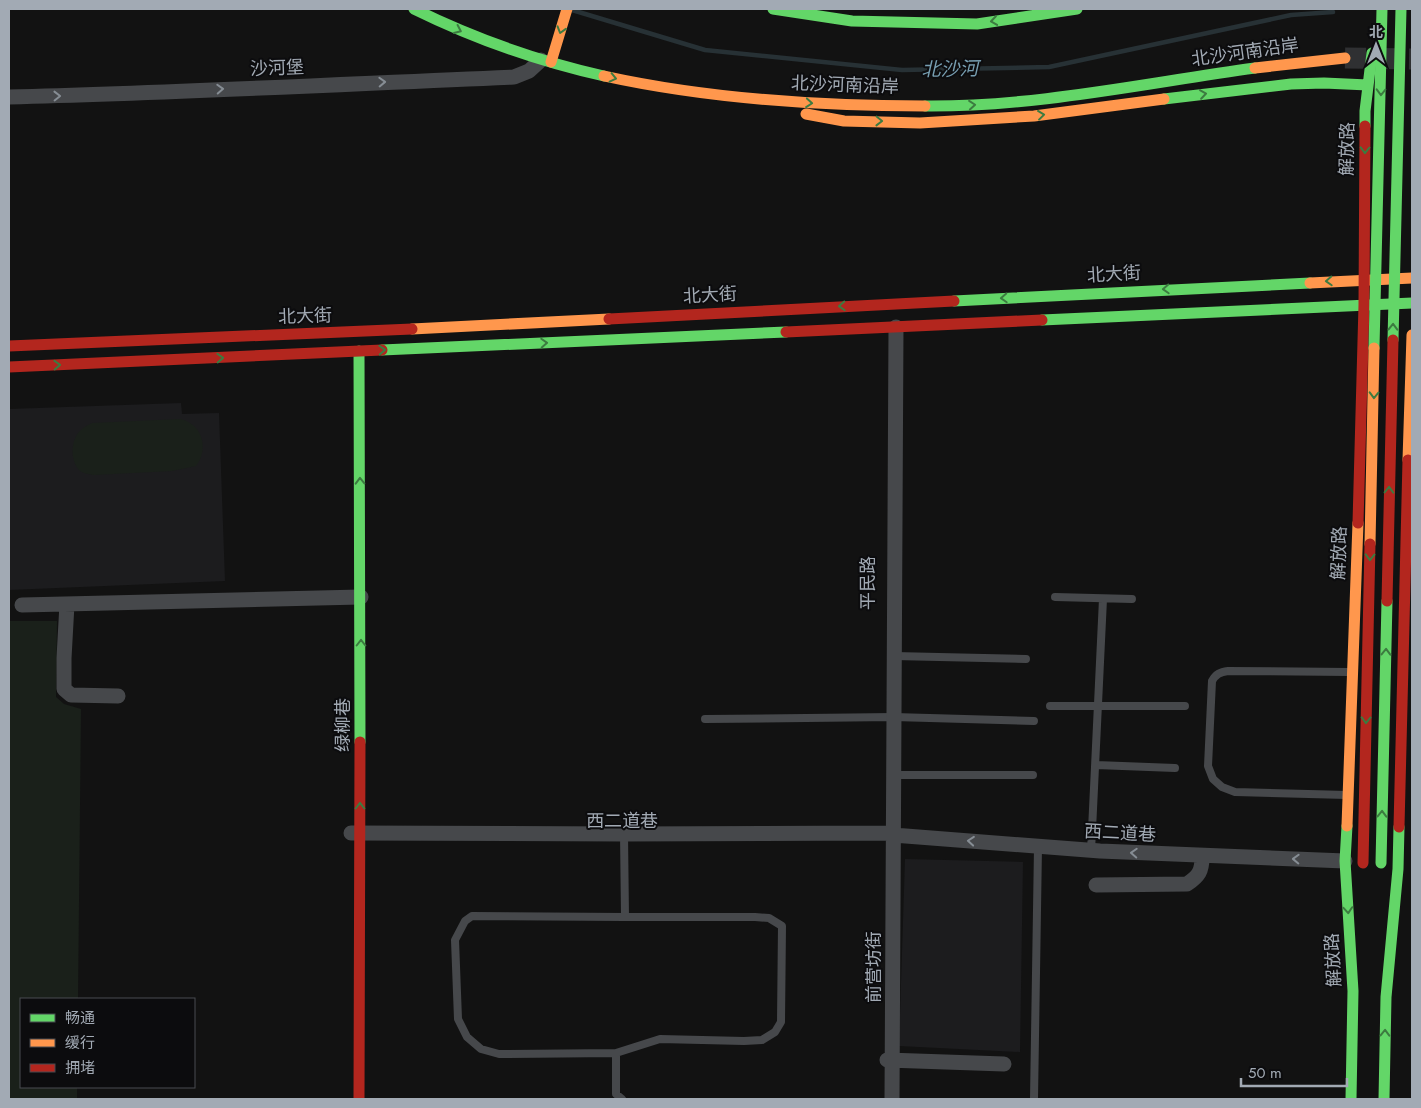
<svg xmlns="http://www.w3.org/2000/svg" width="1421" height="1108" viewBox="0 0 1421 1108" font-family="Jost,'Noto Sans SC',sans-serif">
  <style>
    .built { fill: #1c1c1e }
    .green { fill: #1a201a }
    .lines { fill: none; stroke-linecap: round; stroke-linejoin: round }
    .stream { stroke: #273135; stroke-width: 4.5 }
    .secondary-tunnel { stroke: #2f3032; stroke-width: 21; stroke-dasharray: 21 11; stroke-linecap: butt }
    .lane { stroke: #46484b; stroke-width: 8 }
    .street { stroke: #46484b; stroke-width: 15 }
    .fast { stroke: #63d668; stroke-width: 11 }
    .slow { stroke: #ff974d; stroke-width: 11 }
    .jam { stroke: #b3261e; stroke-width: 11 }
    .fast-bridge { stroke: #63d668; stroke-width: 11 }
    .slow-bridge { stroke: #ff974d; stroke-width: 11 }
    .jam-bridge { stroke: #b3261e; stroke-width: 11 }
    .oneway { stroke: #3c7b40 }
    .oneway2 { stroke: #868d94 }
    .labels { text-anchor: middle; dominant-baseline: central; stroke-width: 4; stroke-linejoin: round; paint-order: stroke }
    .street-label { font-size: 18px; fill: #a2aab4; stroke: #0c0c0e }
    .water-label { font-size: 19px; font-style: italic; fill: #779eb1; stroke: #0c0c0e }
  </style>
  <rect width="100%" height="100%" fill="#121212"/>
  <!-- built -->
  <path class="built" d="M181,403L182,414L219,413L225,581L9,590V409Z
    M905,859L1023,862L1020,1052L899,1046Z"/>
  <!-- green -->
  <path class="green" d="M180,419C203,424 209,449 196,466L172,471L94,475C89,474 83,474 79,470C70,460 71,441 79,432C82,428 88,425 92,423Z
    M9,621H57L56,697L64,704L81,709L78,999H21V1087H77V1099H9Z"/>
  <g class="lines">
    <!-- stream -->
    <path class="stream" d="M572,10L705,50L902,70L1049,67L1291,15L1333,12"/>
    <!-- secondary-tunnel -->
    <path class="secondary-tunnel" d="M1345,58L1412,59"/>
    <!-- lane -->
    <path class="lane" d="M1055,597L1132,599
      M894,656L1026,659
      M1050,706H1185
      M705,719L894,717L1034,721
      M1096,765L1175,768
      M893,775H1033
      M1347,795L1235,792L1222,787L1213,779L1208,766L1212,681C1216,674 1220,672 1228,671L1349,672
      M624,834L625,917L472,916L465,921L455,940L458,1019L467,1037L481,1049L499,1054L616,1053L660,1039L744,1041L762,1040L775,1032L781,1022L782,926L769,918L755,917H625
      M1091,851L1103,599
      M616,1053V1094L622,1099
      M1034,1099L1038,847"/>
    <!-- street -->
    <path class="street" d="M9,97C177,93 346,84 514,77L529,71L541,60
      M67,604L64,658V689L71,695L118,696
      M22,605L361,597
      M351,833L624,834L886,833L893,835L1100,851L1345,861
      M1096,885L1187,884C1199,876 1202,871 1202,857
      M887,1060L1004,1064
      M892,1099L896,327"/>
    <!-- fast -->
    <path class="fast" d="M414,9C475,39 537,61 604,76
      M773,9L852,21L977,24L1077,9
      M1164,99L1291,84L1324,83L1368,85
      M925,106C1036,107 1145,83 1255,68
      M1365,126V111L1372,53
      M954,301L1310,283
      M1042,320L1412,303
      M382,350L786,332
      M359,351L360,742
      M1347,826L1345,861L1353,991L1351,1099
      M1384,1099L1386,997L1398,869L1399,827"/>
    <!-- slow -->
    <path class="slow" d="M551,62L567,9
      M1255,68L1345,58
      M604,76C709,99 818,106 925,106
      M806,114L844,121L920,123L1034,116L1164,99
      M1310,283L1412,278
      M412,329L609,319
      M1408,460L1412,335
      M1347,826L1358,523"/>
    <!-- jam -->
    <path class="jam" d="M609,319L954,301
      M786,332L1042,320
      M9,346L412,329
      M9,367L382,350
      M1358,523L1364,305L1365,126
      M1399,827L1408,460
      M359,1099L360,742"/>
    <!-- fast-bridge -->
    <path class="fast-bridge" d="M1393,340L1401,9
      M1374,348L1382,9
      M1381,863L1387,601"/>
    <!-- slow-bridge -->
    <path class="slow-bridge" d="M1370,544L1374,348"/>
    <!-- jam-bridge -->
    <path class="jam-bridge" d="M1387,601L1393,340
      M1363,863L1370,544"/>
  </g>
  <!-- one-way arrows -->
  <defs><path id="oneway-chevron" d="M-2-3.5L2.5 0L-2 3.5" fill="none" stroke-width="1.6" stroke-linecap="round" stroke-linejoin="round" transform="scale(1.25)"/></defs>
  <g class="oneway">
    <use href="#oneway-chevron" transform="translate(994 21) rotate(172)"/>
    <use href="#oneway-chevron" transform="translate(458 30) rotate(25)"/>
    <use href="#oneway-chevron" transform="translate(561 30) rotate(107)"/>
    <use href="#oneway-chevron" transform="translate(613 78) rotate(13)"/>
    <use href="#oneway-chevron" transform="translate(1381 92) rotate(91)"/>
    <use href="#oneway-chevron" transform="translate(1203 94) rotate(-8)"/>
    <use href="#oneway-chevron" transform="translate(809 103) rotate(5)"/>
    <use href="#oneway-chevron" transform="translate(972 105) rotate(-5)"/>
    <use href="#oneway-chevron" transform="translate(1041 115) rotate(-7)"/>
    <use href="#oneway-chevron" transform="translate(879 121) rotate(1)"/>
    <use href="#oneway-chevron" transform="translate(1365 150) rotate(91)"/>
    <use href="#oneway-chevron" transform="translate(1329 281) rotate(177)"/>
    <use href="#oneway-chevron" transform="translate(1166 289) rotate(177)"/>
    <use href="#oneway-chevron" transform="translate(1004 298) rotate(177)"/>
    <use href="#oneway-chevron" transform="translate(842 306) rotate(177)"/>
    <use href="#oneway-chevron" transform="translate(1393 327) rotate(-89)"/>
    <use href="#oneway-chevron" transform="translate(544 343) rotate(-3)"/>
    <use href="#oneway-chevron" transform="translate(382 350) rotate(-3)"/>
    <use href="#oneway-chevron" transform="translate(220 358) rotate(-2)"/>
    <use href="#oneway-chevron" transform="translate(57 365) rotate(-2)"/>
    <use href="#oneway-chevron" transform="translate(1374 395) rotate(91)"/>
    <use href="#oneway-chevron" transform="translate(360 481) rotate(-91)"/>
    <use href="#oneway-chevron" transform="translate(1389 490) rotate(-89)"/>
    <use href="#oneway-chevron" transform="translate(1370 557) rotate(91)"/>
    <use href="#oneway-chevron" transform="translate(361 643) rotate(-90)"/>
    <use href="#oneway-chevron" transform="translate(1386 652) rotate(-89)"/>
    <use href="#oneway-chevron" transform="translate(1366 720) rotate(91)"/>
    <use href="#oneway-chevron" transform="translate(360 806) rotate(-90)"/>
    <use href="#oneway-chevron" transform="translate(1382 814) rotate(-89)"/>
    <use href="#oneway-chevron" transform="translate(1348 910) rotate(86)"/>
    <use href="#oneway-chevron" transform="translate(1385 1033) rotate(-89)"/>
  </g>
  <g class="oneway2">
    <use href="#oneway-chevron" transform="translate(382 82) rotate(-2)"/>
    <use href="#oneway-chevron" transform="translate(220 89) rotate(-3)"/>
    <use href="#oneway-chevron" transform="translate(57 96) rotate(-1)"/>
    <use href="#oneway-chevron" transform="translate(971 841) rotate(-175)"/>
    <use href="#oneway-chevron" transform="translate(1134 853) rotate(-177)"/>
    <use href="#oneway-chevron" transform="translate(1296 859) rotate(-178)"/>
  </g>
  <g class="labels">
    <!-- street labels -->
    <g class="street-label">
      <text transform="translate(1245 52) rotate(-8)">北沙河南沿岸</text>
      <text transform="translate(277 68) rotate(-2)">沙河堡</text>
      <text transform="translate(845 85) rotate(2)">北沙河南沿岸</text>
      <text transform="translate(1347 149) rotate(-89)">解放路</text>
      <text transform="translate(1114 274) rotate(-3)">北大街</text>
      <text transform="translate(710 295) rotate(-3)">北大街</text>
      <text transform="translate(305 316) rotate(-2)">北大街</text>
      <text transform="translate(1339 553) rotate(-88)">解放路</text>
      <text transform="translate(868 583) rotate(-90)">平民路</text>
      <text transform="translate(343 725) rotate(-90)">绿柳巷</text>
      <text x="622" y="821">西二道巷</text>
      <text transform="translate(1120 833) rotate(3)">西二道巷</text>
      <text transform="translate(1333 960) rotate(-93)">解放路</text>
      <text transform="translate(874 967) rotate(-90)">前营坊街</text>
    </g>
    <!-- water labels -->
    <g class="water-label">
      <text transform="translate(950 69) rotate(-1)">北沙河</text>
    </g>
  </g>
  <!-- border -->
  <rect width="1421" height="1108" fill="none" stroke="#a2aab4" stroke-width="20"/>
  <!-- legend -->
  <rect x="20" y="998" width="175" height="90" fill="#0c0c0e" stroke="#484b50"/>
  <rect x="30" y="1014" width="25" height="8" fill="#63d668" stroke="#484b50"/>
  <text x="65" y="1023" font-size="15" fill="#a2aab4">畅通</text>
  <rect x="30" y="1039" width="25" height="8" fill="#ff974d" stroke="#484b50"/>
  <text x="65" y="1048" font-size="15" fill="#a2aab4">缓行</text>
  <rect x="30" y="1064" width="25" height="8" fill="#b3261e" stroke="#484b50"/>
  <text x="65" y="1073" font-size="15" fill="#a2aab4">拥堵</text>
  <!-- north arrow -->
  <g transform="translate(1376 45)" stroke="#0c0c0e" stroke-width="4" paint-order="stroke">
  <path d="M0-4L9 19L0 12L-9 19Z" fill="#a2aab4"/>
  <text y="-8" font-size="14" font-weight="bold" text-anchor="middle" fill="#a2aab4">北</text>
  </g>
  <!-- scale -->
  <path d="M1241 1078v8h106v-8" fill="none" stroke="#a2aab4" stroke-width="2.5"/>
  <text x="1248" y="1078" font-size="15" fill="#a2aab4" stroke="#0c0c0e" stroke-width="4" paint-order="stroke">50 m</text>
</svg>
